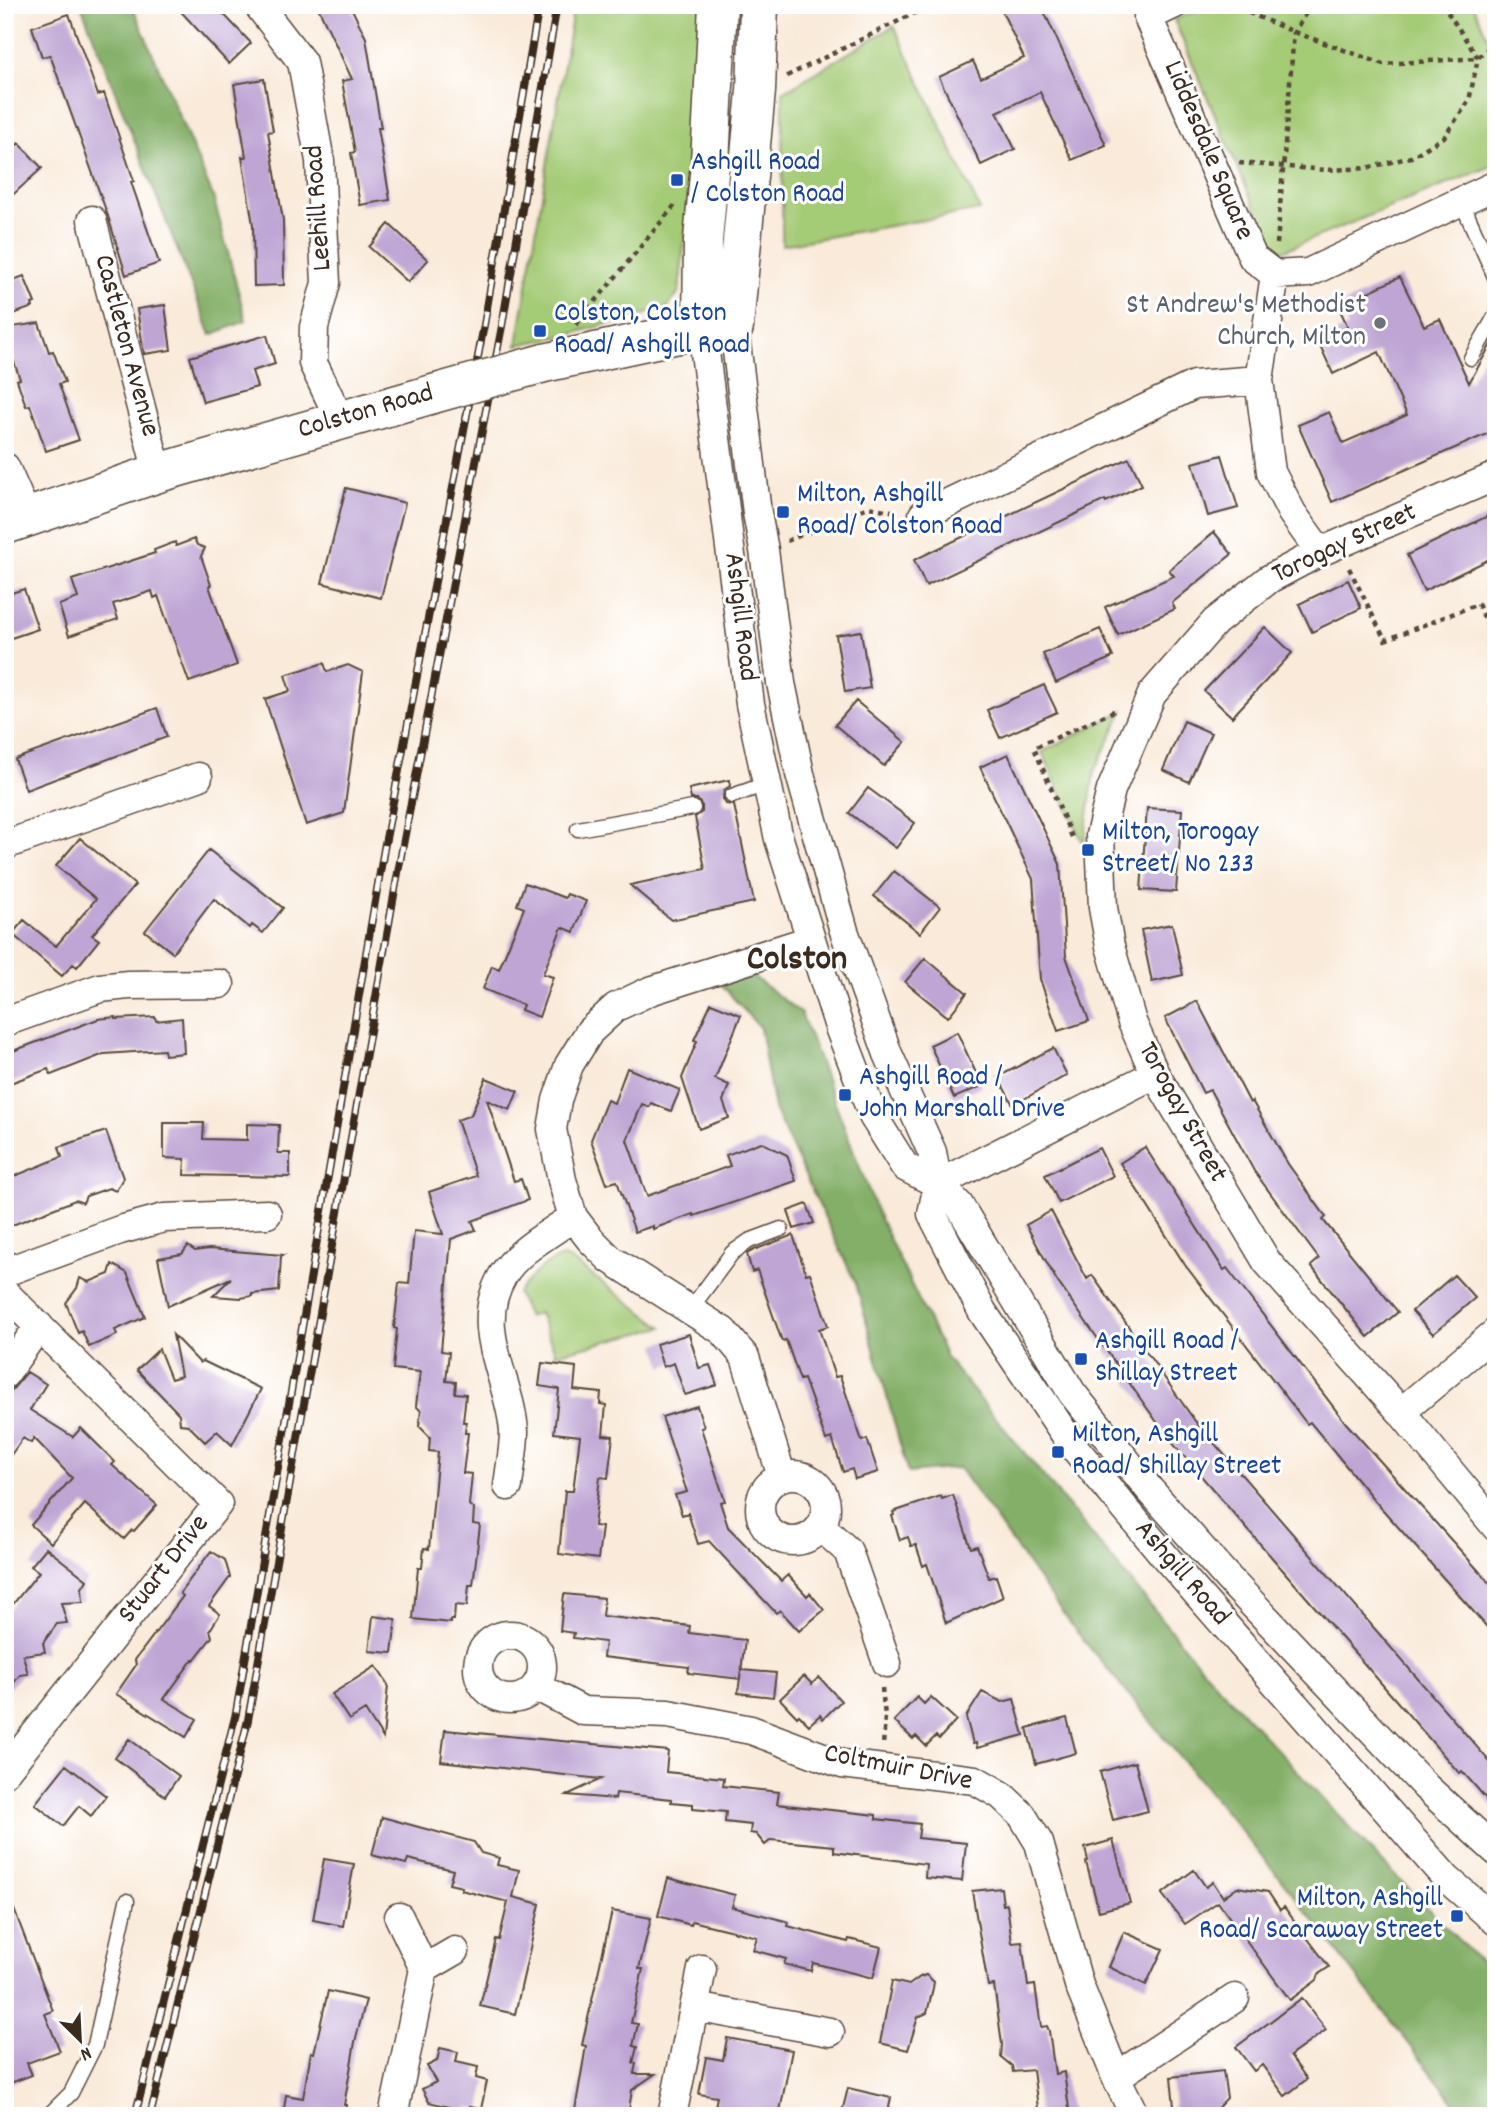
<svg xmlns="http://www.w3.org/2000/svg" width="1501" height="2121" viewBox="0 0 1501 2121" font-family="Dekko,sans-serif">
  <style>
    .green { fill: #a4cb76; stroke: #707a4a; stroke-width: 2 }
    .forest { fill: #83af67; stroke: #5f6c42; stroke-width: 2 }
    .building { fill: #bea5d4 }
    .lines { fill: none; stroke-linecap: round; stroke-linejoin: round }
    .lane-casing { stroke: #58473a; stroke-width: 17 }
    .street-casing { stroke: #58473a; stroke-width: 31 }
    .secondary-casing { stroke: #58473a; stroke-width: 41 }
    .path { stroke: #58473a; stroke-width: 4.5; stroke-dasharray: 5 5; stroke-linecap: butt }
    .lane { stroke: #fff; stroke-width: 14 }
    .street { stroke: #fff; stroke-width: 28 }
    .secondary { stroke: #fff; stroke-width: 38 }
    .rail-casing { stroke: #3b2a1e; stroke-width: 8 }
    .rail { stroke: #fff; stroke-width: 5; stroke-dasharray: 16; stroke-linecap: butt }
    .secondary-bridge-casing { stroke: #58473a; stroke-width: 41; stroke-linecap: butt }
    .secondary-bridge { stroke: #fff; stroke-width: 38 }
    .transit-dot { fill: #1a4fb4; stroke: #fff; stroke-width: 2.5 }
    .worship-dot { fill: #6b7280; stroke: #fff; stroke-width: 2.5 }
    .labels { text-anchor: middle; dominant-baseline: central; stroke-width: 6; stroke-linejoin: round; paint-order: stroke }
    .street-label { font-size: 28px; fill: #3b2a1e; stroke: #fff }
    .transit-label { font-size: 28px; fill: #164399; stroke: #fff; text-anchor: start }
    .worship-label { font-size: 28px; fill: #5b616d; stroke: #fff; text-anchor: end }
    .district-label { font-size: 35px; font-weight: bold; fill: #3b2a1e; stroke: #fff }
  </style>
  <rect width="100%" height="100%" fill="#fff"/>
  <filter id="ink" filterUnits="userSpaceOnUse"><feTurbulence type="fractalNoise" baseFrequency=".0143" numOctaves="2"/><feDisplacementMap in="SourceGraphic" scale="14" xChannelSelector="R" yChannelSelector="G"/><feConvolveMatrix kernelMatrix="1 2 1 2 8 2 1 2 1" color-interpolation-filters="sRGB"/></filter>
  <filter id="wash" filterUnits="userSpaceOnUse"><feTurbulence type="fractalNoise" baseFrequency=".00686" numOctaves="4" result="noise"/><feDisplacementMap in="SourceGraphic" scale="28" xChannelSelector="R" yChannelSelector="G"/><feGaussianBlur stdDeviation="1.57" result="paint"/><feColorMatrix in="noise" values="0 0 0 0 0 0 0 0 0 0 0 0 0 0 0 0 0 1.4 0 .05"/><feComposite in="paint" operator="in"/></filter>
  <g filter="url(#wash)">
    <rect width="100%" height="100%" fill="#f9ead9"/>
    <!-- green -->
    <path class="green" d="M574,5H702L691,179L679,292L667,308L563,336L517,345Z
      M1210,5H1473L1496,55L1494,165L1275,254L1174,20Z
      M894,26L980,210L782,245L783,92Z
      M1123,711L1094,772L1084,845L1042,752Z
      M563,1257L571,1260L663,1327L556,1354L539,1313L528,1317L517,1293C529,1277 543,1263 563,1257Z"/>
    <!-- forest -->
    <path class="forest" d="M81,5H132L213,196L246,321L211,335Z
      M750,974L801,1013L878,1215L947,1359L1206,1673L1380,1860L1496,1978V2116H1465L1289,1889L1075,1630L959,1468L908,1473L856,1284L774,1109L760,1028L719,982Z"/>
    <g id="blocks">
      <!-- building -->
      <path class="building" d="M175,5H215L251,43L229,64Z
        M317,5H350L366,38L381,128H378L390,200L360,205L351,153L355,152L342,81L352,79Z
        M999,5H1041L1106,145L1072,160L1040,92L997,112L1015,149L981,165L939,77L973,61L981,78L1024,58Z
        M69,14L98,95L104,93L134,181L131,182L159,263L126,275L108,216L50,55L42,57L32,27Z
        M264,79L273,131L268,132L283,220L284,285L254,286L253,225L242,157H246L234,84Z
        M19,143L42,168L5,202V156Z
        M389,224L428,260L408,282L369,247Z
        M24,276L35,303L32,304L33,307L5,317V283Z
        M1400,277L1424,326L1440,319L1469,383L1496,335V430L1332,502L1298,425L1329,412L1343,443L1407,415L1379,352L1333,374L1318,341L1348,327L1338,306Z
        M165,305L171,350L144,354L137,309Z
        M39,323L49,352L53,351L65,382L59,384L79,440L46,451L30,405L26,406L17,380L20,379L5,336V328Z
        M267,335L275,364L252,371L257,387L203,402L190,357Z
        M1222,455L1238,508L1208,516L1193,463Z
        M1129,458L1142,485L1106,502L1105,500L926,586L914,560Z
        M346,488L405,503L381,598L322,583Z
        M1496,512V556L1424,591L1407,555Z
        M1214,532L1232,554L1172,603L1175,609L1118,635L1105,607L1174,576L1169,570Z
        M194,539L197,545L205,548L201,556L211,585L209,586L237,665L189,682L158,596L154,598L152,591L113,604L118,619L69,636L59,605L78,598L72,580L155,553L154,550L175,542L176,546Z
        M1348,580L1361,608L1312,632L1299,604Z
        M24,589L38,629L5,640V595Z
        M1265,627L1292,653L1232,717L1204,691Z
        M1100,629L1113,657L1056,683L1043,654Z
        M861,631L870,688L845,692L836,635Z
        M324,663L327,672L348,665L363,672L344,813L306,825L265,699L290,691L285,675Z
        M1044,685L1057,712L1000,738L987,710Z
        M856,701L905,742L884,766L835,725Z
        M157,708L167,737L26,790L15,759Z
        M1184,721L1211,733L1189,782L1163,770Z
        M1008,754L1060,864L1066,956L1089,1021L1058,1031L1040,979L1033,879L980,767Z
        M729,780L730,786L724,790L723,799L726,804L734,805L754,902L671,920L630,885L705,869L695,817L702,812V806L697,799H691L689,789Z
        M868,788L915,823L896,848L849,813Z
        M1147,808L1182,810L1176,892L1141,890Z
        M80,838L135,885L92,935L99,940L77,967L73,964L62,976L12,934L24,920L56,946L96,899L56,866Z
        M209,850L283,908L263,933L252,925L250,928L214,899L173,953L145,931Z
        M894,871L940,907L920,933L874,896Z
        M525,883L565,898L567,894L586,901L574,932L562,927L543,974L553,977L539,1017L521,1010L523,1005L483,989L492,966L499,969L524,908L517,905Z
        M1172,924L1183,975L1152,982L1141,930Z
        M925,958L967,993L948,1017L905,982Z
        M1197,1001L1250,1103L1252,1101L1288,1164L1326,1217L1323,1220L1398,1312L1368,1337L1311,1266L1319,1259L1254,1171L1210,1090L1203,1093L1165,1018Z
        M711,1003L741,1015L715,1079L729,1085L723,1101L729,1118L699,1129L682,1078L697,1041L694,1040Z
        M116,1017V1019L155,1017L156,1021L182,1018L184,1053L165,1055L164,1050L104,1054L51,1075L48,1069L5,1085V1054L98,1019Z
        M957,1032L982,1086L954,1098L930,1045Z
        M1053,1048L1067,1075L1013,1105L998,1077Z
        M627,1068L680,1090L671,1111L651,1103L649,1107L642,1104L627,1140L647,1196L730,1166L726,1155L761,1142L787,1155L796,1181L694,1216L693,1214L653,1229V1226L635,1232L617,1181L607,1184L591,1140L607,1100L614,1103Z
        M486,1078L518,1091L510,1110L487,1100L514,1181L521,1179L528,1200L472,1221L476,1230L451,1239L441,1351L449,1352L446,1381L456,1382L455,1393L466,1394L463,1422H466L465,1433H468L463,1473L472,1474L469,1505L474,1509L473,1524L480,1525L473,1585H469L467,1606L455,1605L454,1620H451V1623L413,1619L418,1568H422L424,1548L429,1549L438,1452L429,1451L430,1437L419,1426L421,1411L416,1406L420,1372L393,1369L397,1329L394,1328L399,1283L409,1284L414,1231L443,1234L429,1192L476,1176L457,1120L471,1115Z
        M164,1123H204L203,1139L247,1140V1124L279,1125L278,1153H290V1177L184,1175L185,1159L164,1158Z
        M106,1131L123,1178L116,1191L109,1188L86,1196L83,1203L75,1200L5,1228V1180L62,1157L59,1147Z
        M1145,1147L1224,1270L1227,1268L1345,1422L1496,1590V1637L1375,1501L1310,1422L1307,1424L1185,1265L1120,1163Z
        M1099,1148L1113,1176L1059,1203L1045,1175Z
        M807,1204L814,1223L794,1229L788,1211Z
        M1051,1211L1087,1279L1092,1275L1195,1421L1496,1769V1810L1462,1771L1459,1773L1169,1439L1057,1281L1026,1225Z
        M793,1235L806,1274L810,1273L828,1326L819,1329L835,1377L840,1376L862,1441L867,1439L878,1472L855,1479L852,1469L843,1472L832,1438L826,1440L804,1379L800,1380L786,1340L782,1341L757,1270L752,1272L747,1254L754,1250Z
        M188,1246L195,1251L209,1249L283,1255L281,1256L279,1291L252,1294V1296L241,1298L213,1296L231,1278L168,1306L158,1258L182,1254Z
        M112,1264L127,1273L145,1317L115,1330L117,1335L89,1347L82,1331L78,1333L66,1303L77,1288L80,1278L89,1282L109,1274Z
        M1454,1275L1475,1298L1433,1334L1412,1311Z
        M689,1334L699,1368L710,1365L717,1385L685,1395L674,1363L663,1367L656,1344Z
        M173,1335L200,1363L203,1361L261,1389L232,1445L217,1431L205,1442L188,1425L180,1424L179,1414L137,1370L159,1349L171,1379L181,1376Z
        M542,1363L576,1367L574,1390L601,1393L600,1404L606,1405L603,1435L613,1436L608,1478L600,1477L594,1526L602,1527L598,1559L559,1554L565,1491H573L580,1436L554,1433L559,1389L539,1386Z
        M27,1372L46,1384L30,1410L73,1437L81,1428L115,1462L112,1465L157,1505L134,1531L132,1530L124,1539L85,1504L51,1543L31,1525L72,1478L34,1438L31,1443L23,1438L5,1463V1398Z
        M697,1406L704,1427L701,1428L725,1501L720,1502L728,1527L781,1581L788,1575L807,1596L810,1593L824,1610L799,1631L780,1610L776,1613L709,1541L698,1544L688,1513L682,1515L675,1495L687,1492L662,1417Z
        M953,1495L971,1548L977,1546L989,1578L996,1576L1003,1597L946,1623L927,1564L923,1566L916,1545L911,1546L908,1537L900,1540L892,1516L894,1515L893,1512L941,1496L942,1499Z
        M46,1548L87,1580L82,1588L83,1602L61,1603L67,1623L57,1624L43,1643L45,1652L23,1655L28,1674L20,1675L5,1694V1614L39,1572L31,1566Z
        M211,1551L225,1560L230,1577L209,1606L220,1614L210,1630L212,1637L194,1660L193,1659L164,1699L197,1719L186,1737L116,1694L136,1665L135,1660L183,1596L180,1593Z
        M564,1594L604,1598L602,1616L690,1626L689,1633L745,1640L740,1679L688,1673L689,1667L603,1657L605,1642L573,1638L574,1633L560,1631Z
        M373,1616L396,1619L392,1653L369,1651Z
        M376,1666L388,1685L383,1738L365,1710L349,1720L332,1694Z
        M741,1670L776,1673L773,1697L738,1693Z
        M804,1676L812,1684L819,1677L841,1701L823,1719L820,1715L809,1725L799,1715L797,1717L780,1699Z
        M982,1692L1002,1702L1014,1699L1024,1735L977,1748L976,1743L973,1744L966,1717Z
        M917,1697L924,1704L931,1697L956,1720L939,1739L936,1736L926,1746L916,1736L913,1739L894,1721Z
        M1067,1718L1076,1753L1036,1764L1027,1728Z
        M445,1730L668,1751L666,1772L724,1778L723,1786L779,1792L777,1804L876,1815V1819L920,1824L918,1838L966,1843L962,1881L925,1878L926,1864L834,1852V1846L771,1840L765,1845L756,1834L750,1833L751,1825L725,1822L726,1812L693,1809V1804L671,1802V1799L616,1793L615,1799L567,1795L601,1779L441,1761Z
        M129,1739L179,1776L165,1796L115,1758Z
        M1135,1762L1148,1811L1113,1820L1100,1772Z
        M66,1765L106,1796L91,1816L79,1806L63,1826L35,1804Z
        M382,1817L474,1842L481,1853L499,1858L497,1865L519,1870L513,1897L540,1904L515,2014L480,2006L496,1939L499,1940L508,1902L461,1890L462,1887L449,1884L453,1870L408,1859L406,1864L372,1855Z
        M1113,1840L1130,1903L1099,1911L1086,1862L1088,1861L1085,1848Z
        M324,1859L354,1864L343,1926L313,1920Z
        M1194,1870L1206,1887L1213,1882L1223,1897L1237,1887L1268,1892L1280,1910L1284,1907L1329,1967L1319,1974L1317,1980L1290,2000L1218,1902L1185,1924L1162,1894Z
        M668,1878L735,1895L732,1907L789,1922L788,1926L848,1942L849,1939L881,1947L873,1978L813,1963L811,1971L784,1964L786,1959L753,1950L757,1937L692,1921L691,1925L658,1916Z
        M1001,1888L1003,1905L1007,1904L1012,1943L1022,1942L1028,1986L1035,1985L1041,2027L1047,2026L1049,2031L1055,2074L1064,2072L1070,2116H1039L1033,2070L1013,2072L1012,2066L1001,2057L1002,2044L994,1985L988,1986L972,1891Z
        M5,1891H7L53,2011L45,2014L60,2051L27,2063L32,2075L5,2085Z
        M612,1911L651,1918L639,1969H643L631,2023L638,2024L633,2046L637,2047L633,2063H636L634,2074H655L632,2090L628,2116H574L586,2046L582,2045Z
        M1124,1932L1163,1949L1146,1985L1109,1967Z
        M926,1975L934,1982L933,1988L927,2013L918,2017L908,2050L880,2043L892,1981L909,1985L920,1977Z
        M328,1991L366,2000L355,2042L344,2105H346L345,2116H283L286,2095L303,2098L311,2052L314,2053Z
        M1302,1998L1326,2030L1290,2056L1307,2079L1285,2096L1262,2065L1254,2071L1236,2047Z
        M727,2038L792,2050L779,2116H713L717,2097L699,2094L706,2057L723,2060Z
        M440,2048L458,2052L456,2062L478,2067L476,2078L487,2081L481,2109L469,2107L468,2112L429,2102L422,2089L436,2082L427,2066L437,2061Z
        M1223,2071L1227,2098L1212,2114L1175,2116L1171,2077Z
        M848,2088L891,2098L887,2116H841Z"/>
    </g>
  </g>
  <g filter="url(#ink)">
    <use href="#blocks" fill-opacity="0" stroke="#58473a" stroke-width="2"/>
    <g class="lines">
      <defs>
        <path id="lane" d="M1461,201L1496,279
          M1471,358L1496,315
          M732,796L766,784
          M578,829L693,808
          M689,1311L732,1253L749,1241L781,1229
          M48,2116L71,2093L95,2045L127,1901"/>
        <path id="street" d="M258,5L302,62L320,161L326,283L314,327L313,363L340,420
          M1173,5L1148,17L1253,258L1275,275L1308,273L1496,185
          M92,220L158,473
          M1275,275L1259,380L1271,472L1292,513L1320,552
          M734,327L757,513L764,550L781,683L800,774L844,931L888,1054L932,1152L938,1184L932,1214L982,1311L1073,1446L1167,1559L1447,1879L1496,1921
          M702,329L750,704L779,839L840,1030L873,1116L905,1167L938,1184L959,1205L1072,1393L1149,1489L1226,1576L1426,1787L1496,1851
          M5,467L27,517
          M1496,476L1320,552L1269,579L1215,622L1152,694L1111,790L1100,835L1103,908L1110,946L1132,1022L1155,1074L1267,1262L1401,1412L1496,1527
          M923,515L1194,385L1259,380
          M5,845L198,777
          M5,1022L100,988L128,985L220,984
          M938,1184L1155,1074
          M5,1272L120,1230L164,1218L267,1214
          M5,1293L218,1504L5,1772
          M5,1374L39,1326
          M1401,1412L1496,1332
          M760 1508a33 33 0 1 1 66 0a33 33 0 1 1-66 0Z
          M782,1477L745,1357L723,1331L610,1259L590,1239L573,1217L562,1180L552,1129L557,1100L569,1065L590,1031L616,1007L650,991L810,940
          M508,1486C510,1468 514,1449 514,1432C511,1379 471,1329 503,1275C518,1250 550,1234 573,1217
          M821,1527L848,1551L887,1663
          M478 1667a32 32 0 1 1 64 0a32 32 0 1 1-64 0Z
          M536,1686L583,1711L668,1714L751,1730L842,1764L975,1780L1001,1795L1022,1815L1039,1843L1079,1985L1116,2077L1135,2116
          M424,1969L455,1951
          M695,2007L830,2032
          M1116,2077L1235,1998
          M393,2116L424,1969L399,1917
          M672,2116L702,1969"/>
        <path id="secondary" d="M702,329L703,240L710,163L718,5
          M544,363L702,329L734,327L756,91L759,5
          M5,525L158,473L433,394"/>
      </defs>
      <!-- lane casing -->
      <use href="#lane" class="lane-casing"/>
      <!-- street casing -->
      <use href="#street" class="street-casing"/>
      <!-- secondary casing -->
      <use href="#secondary" class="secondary-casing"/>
      <!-- path -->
      <path class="path" d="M597,5L603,6
        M1230,5L1294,32L1383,64L1478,58L1496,40
        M787,76L931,5
        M1239,163L1326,170L1367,168L1411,157L1444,137L1469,101L1478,58L1443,5
        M1277,244L1294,32L1311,5
        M576,325L675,205
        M787,541L868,507L897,512
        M1349,568L1385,640L1478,604L1496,645
        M1072,837L1034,748L1116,710
        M882,1688L885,1716L883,1746"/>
      <!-- lane -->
      <use href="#lane" class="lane"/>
      <!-- street -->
      <use href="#street" class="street"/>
      <!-- secondary -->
      <use href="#secondary" class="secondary"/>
      <defs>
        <path id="rail" d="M135,2116L236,1713L384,849L484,325L539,5
          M150,2116L248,1720L402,850L502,326L557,5"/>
      </defs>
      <!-- rail casing -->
      <use href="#rail" class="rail-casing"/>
      <!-- rail -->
      <use href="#rail" class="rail"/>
      <defs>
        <path id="secondary-bridge" d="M433,394L544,363"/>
      </defs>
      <!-- secondary-bridge casing -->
      <use href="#secondary-bridge" class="secondary-bridge-casing"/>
      <!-- secondary-bridge -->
      <use href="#secondary-bridge" class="secondary-bridge"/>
    </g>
  </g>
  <!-- markers -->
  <g class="transit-dot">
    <rect x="670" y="173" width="14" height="14" rx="3.5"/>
    <rect x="533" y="324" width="14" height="14" rx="3.5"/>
    <rect x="776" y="505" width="14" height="14" rx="3.5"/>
    <rect x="1081" y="843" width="14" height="14" rx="3.5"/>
    <rect x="838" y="1088" width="14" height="14" rx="3.5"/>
    <rect x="1074" y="1352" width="14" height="14" rx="3.5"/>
    <rect x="1051" y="1445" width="14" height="14" rx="3.5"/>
    <rect x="1450" y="1909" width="14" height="14" rx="3.5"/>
  </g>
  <circle class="worship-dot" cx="1380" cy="323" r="7"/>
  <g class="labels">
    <!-- street labels -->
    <g class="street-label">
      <text transform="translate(1207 151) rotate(67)">Liddesdale Square</text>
      <text transform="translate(320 208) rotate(-94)">Leehill Road</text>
      <text transform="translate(125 346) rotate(75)">Castleton Avenue</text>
      <text transform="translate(366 413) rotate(-16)">Colston Road</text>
      <text transform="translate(1345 545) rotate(-25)">Torogay Street</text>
      <text transform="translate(739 617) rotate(83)">Ashgill Road</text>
      <text transform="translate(1181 1113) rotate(61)">Torogay Street</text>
      <text transform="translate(165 1570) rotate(-52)">Stuart Drive</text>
      <text transform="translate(1181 1574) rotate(49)">Ashgill Road</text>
      <text transform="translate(898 1769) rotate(11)">Coltmuir Drive</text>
    </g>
    <!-- transit labels -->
    <g class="transit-label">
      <text x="691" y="164">Ashgill Road<tspan x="691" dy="32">/ Colston Road</tspan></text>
      <text x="554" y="315">Colston, Colston<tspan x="554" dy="32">Road/ Ashgill Road</tspan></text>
      <text x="797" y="496">Milton, Ashgill<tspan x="797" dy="32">Road/ Colston Road</tspan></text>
      <text x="1102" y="834">Milton, Torogay<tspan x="1102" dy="32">Street/ No 233</tspan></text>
      <text x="859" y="1079">Ashgill Road /<tspan x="859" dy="32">John Marshall Drive</tspan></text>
      <text x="1095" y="1343">Ashgill Road /<tspan x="1095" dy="32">Shillay Street</tspan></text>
      <text x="1072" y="1436">Milton, Ashgill<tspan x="1072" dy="32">Road/ Shillay Street</tspan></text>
      <text x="1443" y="1900" text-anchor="end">Milton, Ashgill<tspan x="1443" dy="32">Road/ Scaraway Street</tspan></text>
    </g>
    <!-- worship labels -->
    <g class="worship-label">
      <text x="1366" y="307">St Andrew's Methodist<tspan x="1366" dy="32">Church, Milton</tspan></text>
    </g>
    <!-- district labels -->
    <g class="district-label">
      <text x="797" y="961">Colston</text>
    </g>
  </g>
  <!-- margin -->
  <rect width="1501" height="2121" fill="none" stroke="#fff" stroke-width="28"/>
  <!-- north arrow -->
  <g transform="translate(80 2040) rotate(156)" stroke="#ffffff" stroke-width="5" paint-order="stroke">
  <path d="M0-5L12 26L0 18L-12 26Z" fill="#3b2a1e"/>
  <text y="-10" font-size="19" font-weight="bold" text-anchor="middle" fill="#3b2a1e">N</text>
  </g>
</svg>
